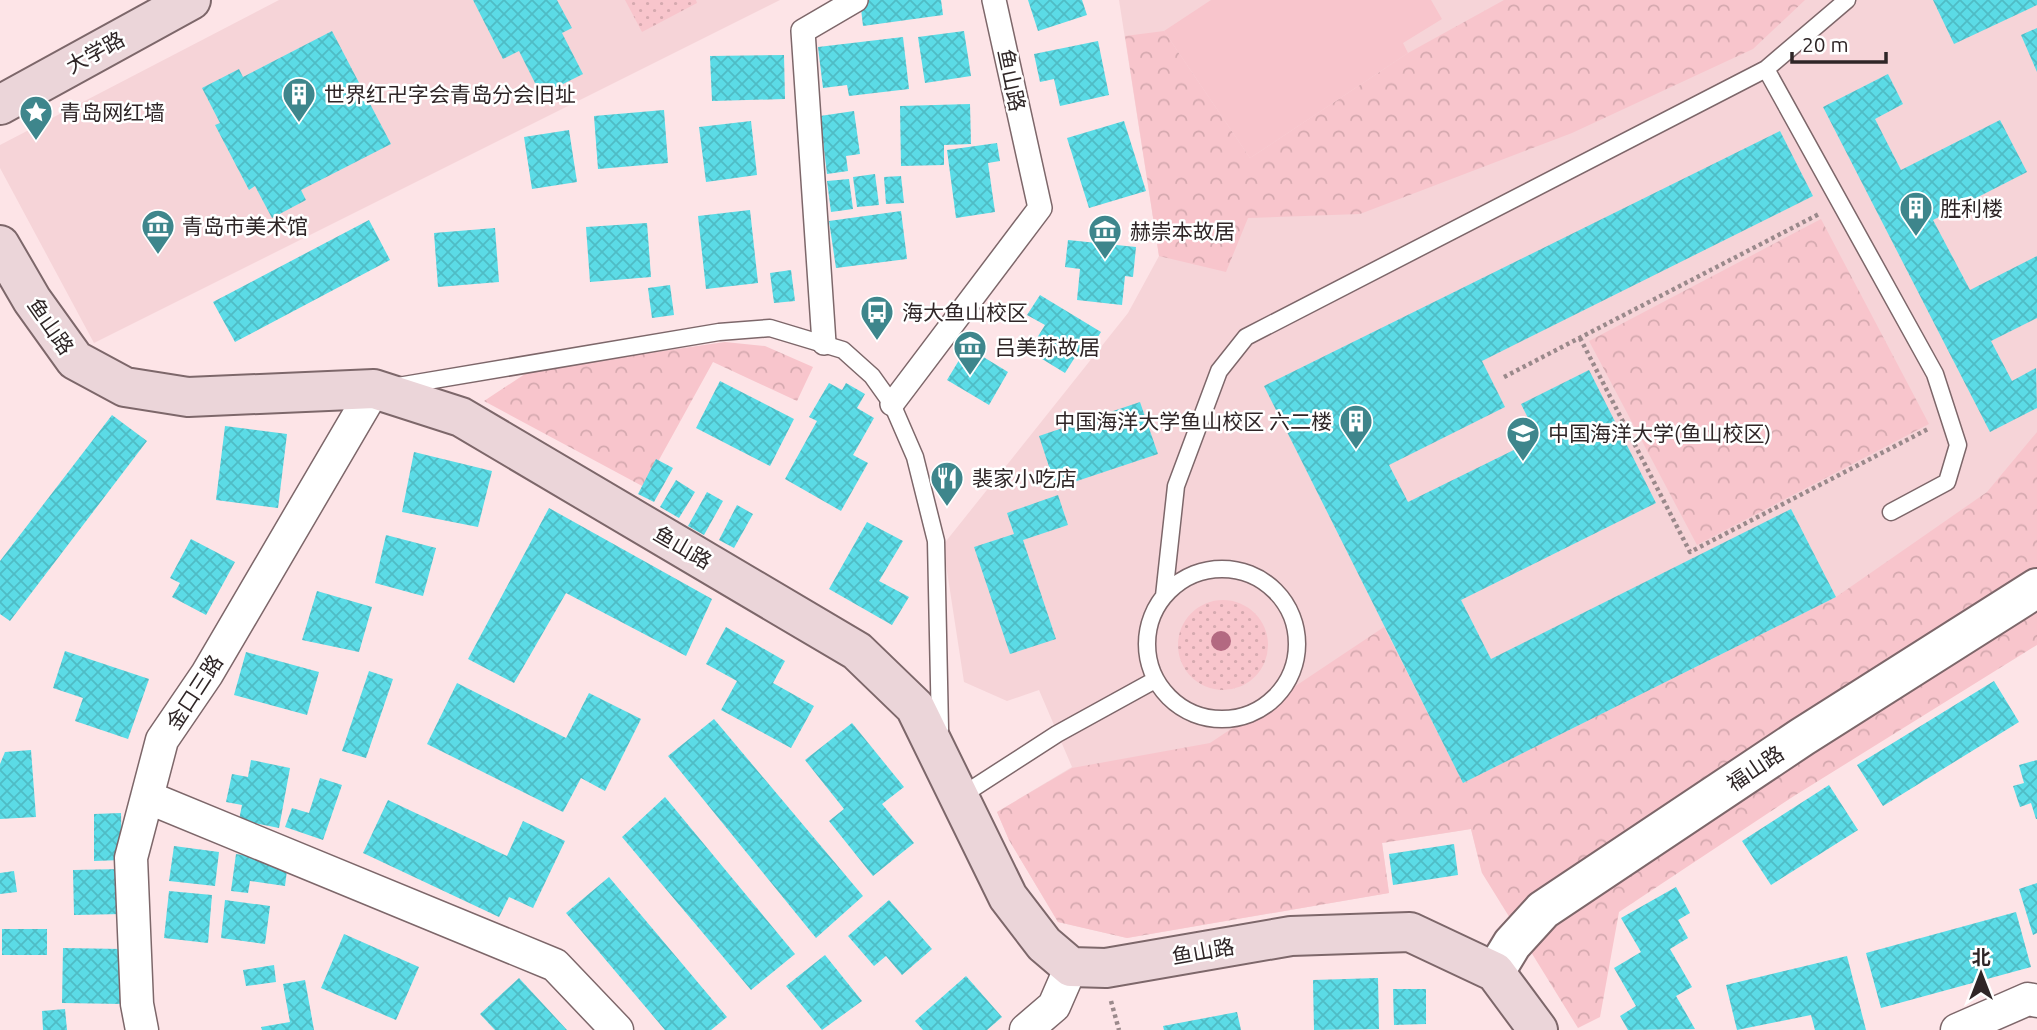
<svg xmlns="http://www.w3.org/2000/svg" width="2037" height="1030" viewBox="0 0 2037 1030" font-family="Ubuntu,'Noto Sans SC',sans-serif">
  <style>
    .built { fill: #f6d4d8 }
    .grass { fill: url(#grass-dots) }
    .forest { fill: url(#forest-crowns) }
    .garden { fill: #f8c5cc }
    .building { fill: url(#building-cross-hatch) }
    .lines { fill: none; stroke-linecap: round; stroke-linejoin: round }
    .service-casing { stroke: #7d676a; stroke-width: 19 }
    .pedestrian-casing { stroke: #7d676a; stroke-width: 26 }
    .minor-casing { stroke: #7d676a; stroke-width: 35 }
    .tertiary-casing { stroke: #7d676a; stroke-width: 42 }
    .secondary-casing { stroke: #7d676a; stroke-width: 42 }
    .path { stroke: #9a898b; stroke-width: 4.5; stroke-dasharray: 3.5 3.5; stroke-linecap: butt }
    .service { stroke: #fff; stroke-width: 16 }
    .pedestrian { stroke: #fff; stroke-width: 23 }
    .minor { stroke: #fff; stroke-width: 32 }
    .tertiary { stroke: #fff; stroke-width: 38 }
    .secondary { stroke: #ebd5d9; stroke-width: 38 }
    .tree { fill: #b36981 }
    .labels { text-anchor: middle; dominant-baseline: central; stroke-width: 5; stroke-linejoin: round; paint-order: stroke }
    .street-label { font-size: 21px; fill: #2f2627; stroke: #fff }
    .poi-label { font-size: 21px; fill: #2f2627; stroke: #fff; text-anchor: start }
  </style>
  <defs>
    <pattern id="grass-dots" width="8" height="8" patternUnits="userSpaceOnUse" patternTransform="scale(1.75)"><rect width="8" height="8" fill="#f8c5cc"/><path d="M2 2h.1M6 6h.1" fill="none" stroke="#d5a9af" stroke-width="1.8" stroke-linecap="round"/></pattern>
    <pattern id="forest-crowns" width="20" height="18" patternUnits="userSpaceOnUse" patternTransform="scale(1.75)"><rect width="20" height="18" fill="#f8c5cc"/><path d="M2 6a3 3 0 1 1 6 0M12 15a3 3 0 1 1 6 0" fill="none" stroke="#d5a9af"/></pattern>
    <pattern id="building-cross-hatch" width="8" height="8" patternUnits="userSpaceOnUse" patternTransform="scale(1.75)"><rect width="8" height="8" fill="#5bdbe6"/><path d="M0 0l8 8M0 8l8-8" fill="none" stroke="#4fbcc5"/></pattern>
  </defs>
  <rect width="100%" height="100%" fill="#fde4e7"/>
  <!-- built -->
  <path class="built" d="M279,0H780L94,343L0,168V145Z
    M1119,0H2037V542L1567,842L1482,873L1471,829L1382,843L1389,893L1127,938L1058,922L1009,840L997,812L1072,767L1039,690L1007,701L964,682L943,545L1128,313L1159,256Z"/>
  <!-- grass -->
  <path class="grass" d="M625,0H696L697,3L642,32Z
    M1178 645a45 45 0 1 1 90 0a45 45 0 1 1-90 0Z"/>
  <!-- forest -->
  <path class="forest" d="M1504,0H1805L1753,49L1572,133L1360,214L1248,218L1226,272L1159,256L1125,36L1164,31L1250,158L1408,53Z
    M1821,219L1929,424L1697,545L1589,341Z
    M725,342L765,346L813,367L797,401L713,362L644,487L484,401L531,370Z
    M2037,432V645L1794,796L1619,912L1600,1017L1578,1028L1482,873L1471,829L1382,843L1389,893L1127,938L1058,922L1009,840L997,812L1072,768L1210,743L1384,627L1463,783L1836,597L1987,492Z"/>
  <!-- garden -->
  <path class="garden" d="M1211,0H1431L1442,19L1403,43L1408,53L1250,158L1164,31Z"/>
  <!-- building -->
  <path class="building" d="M473,0H557L572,28L562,33L583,74L541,95L519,51L503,59Z
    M860,0H941L943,15L863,26Z
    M1028,0H1082L1087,15L1038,31Z
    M1933,0H2037V5L1954,44Z
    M2037,28V72L2021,35Z
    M332,31L391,144L301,190L306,200L272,218L255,186L249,190L215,125L220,123L202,88L239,69L243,77Z
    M964,31L971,76L925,83L918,37Z
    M903,37L909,89L849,96L847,85L823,88L818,47Z
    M1098,41L1109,95L1060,106L1054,79L1040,82L1034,54Z
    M784,55L785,99L712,101L710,56Z
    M1888,74L1903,104L1875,119L1901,170L2000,120L2027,172L1933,220L1970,290L2037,256V318L1991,341L2012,381L2036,368L2037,408L1990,432L1823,107Z
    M970,104L971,144L944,145V165L901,166L900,106Z
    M664,110L668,163L598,169L594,116Z
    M854,111L860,154L846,156L848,171L827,174L820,116Z
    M751,121L757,175L706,182L699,127Z
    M1124,121L1146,191L1089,208L1067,138Z
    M569,130L577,182L532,189L524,137Z
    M1780,131L1813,196L1482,361L1505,407L1389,465L1408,502L1538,438L1521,404L1589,370L1656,503L1461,600L1491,659L1791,509L1836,597L1463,783L1264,386Z
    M997,143L1000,161L988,163L995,212L956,218L947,150Z
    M875,174L879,205L857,207L853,177Z
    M901,176L904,203L886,204L884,177Z
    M849,179L853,209L831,212L827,181Z
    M750,210L758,283L706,289L698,216Z
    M901,211L907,259L836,268L829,221Z
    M369,220L390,260L235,342L213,302Z
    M647,223L651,277L590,282L586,227Z
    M495,228L499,282L438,287L434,233Z
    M1068,240L1136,247L1133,277L1125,276L1122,305L1077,300L1080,269L1065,267Z
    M791,270L795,301L774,303L770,273Z
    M670,285L674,315L652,318L648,288Z
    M1040,295L1101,332L1084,359L1077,354L1065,373L1029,351L1045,325L1027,315Z
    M967,347L1008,372L989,405L947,380Z
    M720,381L794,419L770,466L696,428Z
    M829,383L842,390L846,383L865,394L857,408L874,418L853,455L868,463L841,511L785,479L817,421L809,417Z
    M1140,402L1158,454L1056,488L1039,436Z
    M112,415L147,441L10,621L0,614V561Z
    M225,426L287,434L278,508L216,500Z
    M414,452L492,471L478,527L402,512Z
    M656,459L673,468L654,502L638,494Z
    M676,480L695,492L679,518L660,507Z
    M707,492L723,501L704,535L688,526Z
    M1058,495L1068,525L1023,540L1056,639L1010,654L974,547L1014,534L1007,513Z
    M737,505L753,514L734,548L719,540Z
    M549,508L712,599L686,656L566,593L514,683L468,659Z
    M867,522L903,541L879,581L909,597L892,625L829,589Z
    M386,535L436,548L423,596L375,583Z
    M191,539L235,562L206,615L172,597L180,583L170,578Z
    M317,591L372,607L359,652L302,640Z
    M726,627L785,661L773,683L814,706L791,748L721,710L737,681L706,664Z
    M65,651L149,679L128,739L75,721L83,698L53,688Z
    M246,652L319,672L307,715L234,695Z
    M369,671L393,679L366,758L342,751Z
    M1994,681L2019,722L1883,806L1857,765Z
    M457,683L566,738L589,693L641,719L605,791L581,778L563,812L427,744Z
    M714,719L863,896L816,938L668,756Z
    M852,723L904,787L882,804L914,843L873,876L829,821L844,809L805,760Z
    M31,750L36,817L0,819V764L5,752Z
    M251,760L290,768L279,828L239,820L242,805L226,802L232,774L248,777Z
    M2037,760V819H2036L2031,803L2020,807L2013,786L2024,783L2019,765Z
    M320,778L342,785L323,840L285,827L292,808L309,813Z
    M1829,785L1858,830L1771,885L1742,841Z
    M665,797L795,954L751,990L622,837Z
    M388,800L507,856L523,821L565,841L533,908L509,897L499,917L363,853Z
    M121,813L122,860L94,861V814Z
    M1454,844L1458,875L1393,885L1389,854Z
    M174,846L219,852L215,886L169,881Z
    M236,854L288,862L285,886L250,881L248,893L231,891Z
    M123,869V914L74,915L73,870Z
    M14,871L17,892L0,894V873Z
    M609,877L727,1017L711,1030H665L566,913Z
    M2037,883V933L2033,935L2019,889Z
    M1676,887L1690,913L1678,920L1688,938L1670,949L1692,987L1676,996L1695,1029L1628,1030L1620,1016L1636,1006L1614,968L1641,952L1621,918Z
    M169,891L212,895L208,943L164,938Z
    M225,900L270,906L265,944L221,938Z
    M889,900L932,949L902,975L886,956L874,966L848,936Z
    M2016,912L2031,967L1881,1008L1866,953Z
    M2,929H47V955H2Z
    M344,934L419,967L396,1020L321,988Z
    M63,948L122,949V1004L62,1003Z
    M825,955L862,1001L822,1030L786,986Z
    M1847,956L1866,1030H1815L1811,1015L1737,1030L1726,985Z
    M274,965L276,982L246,986L243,970Z
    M966,976L1002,1017L987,1030H923L915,1021Z
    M519,978L567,1030H495L480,1014Z
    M1378,978L1379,1029L1314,1030L1313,980Z
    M305,980L314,1030H262L261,1027L290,1022L283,984Z
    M1393,989H1426V1024L1394,1025Z
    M65,1009L67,1030H43L42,1011Z
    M1237,1012L1241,1030H1164L1163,1026Z"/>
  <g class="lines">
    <defs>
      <path id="service" d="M1766,69L1935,374L1958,445L1947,482L1891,512
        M398,386L719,332L770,328L843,350L872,376L892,404L915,457L936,541L940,729
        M1147 644a75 75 0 1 1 150 0a75 75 0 1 1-150 0Z
        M1164,596L1176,486L1219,371L1246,337L1766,69L1847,0
        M958,798L1057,734L1155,680"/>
      <path id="pedestrian" d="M824,343L803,31L856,0
        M892,404L1040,208L994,0"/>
      <path id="minor" d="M147,797L555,965L617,1030
        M142,1030L137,1004L131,858L162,740L207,674L374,389
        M1026,1030L1054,1006L1071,967
        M1957,1030L2028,999L2037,1001"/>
      <path id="tertiary" d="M1495,972L1512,944L1543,910L1802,737L2037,588"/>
      <path id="secondary" d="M0,105L191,0
        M0,245L32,300L75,360L125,387L188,397L374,389L461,417L857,651L915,707L1008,897L1044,944L1071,967L1106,968L1291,936L1410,932L1495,972L1538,1030"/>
    </defs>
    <!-- service casing -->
    <use href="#service" class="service-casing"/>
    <!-- pedestrian casing -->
    <use href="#pedestrian" class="pedestrian-casing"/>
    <!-- minor casing -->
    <use href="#minor" class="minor-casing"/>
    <!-- tertiary casing -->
    <use href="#tertiary" class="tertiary-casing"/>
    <!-- secondary casing -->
    <use href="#secondary" class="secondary-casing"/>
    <!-- path -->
    <path class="path" d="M1580,338L1690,552L1930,428
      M1504,377L1821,213
      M1111,1001L1119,1030"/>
    <!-- service -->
    <use href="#service" class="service"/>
    <!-- pedestrian -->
    <use href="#pedestrian" class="pedestrian"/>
    <!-- minor -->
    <use href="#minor" class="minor"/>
    <!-- tertiary -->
    <use href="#tertiary" class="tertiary"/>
    <!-- secondary -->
    <use href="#secondary" class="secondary"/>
  </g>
  <!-- trees -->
  <circle class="tree" cx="1221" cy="641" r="10"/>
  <!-- icons -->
  <defs>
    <symbol id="building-pin" viewBox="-11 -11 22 30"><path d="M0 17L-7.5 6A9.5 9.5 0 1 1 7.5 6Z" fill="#3e868c" stroke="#fff"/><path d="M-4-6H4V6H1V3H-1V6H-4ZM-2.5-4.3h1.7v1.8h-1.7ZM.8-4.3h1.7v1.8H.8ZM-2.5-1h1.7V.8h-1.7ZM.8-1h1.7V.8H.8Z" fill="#fff"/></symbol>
    <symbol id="sight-pin" viewBox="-11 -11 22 30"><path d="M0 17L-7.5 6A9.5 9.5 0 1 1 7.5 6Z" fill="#3e868c" stroke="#fff"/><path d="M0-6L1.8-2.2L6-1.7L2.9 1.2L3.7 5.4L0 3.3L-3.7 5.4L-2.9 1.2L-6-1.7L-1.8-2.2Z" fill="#fff"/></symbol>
    <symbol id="museum-pin" viewBox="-11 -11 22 30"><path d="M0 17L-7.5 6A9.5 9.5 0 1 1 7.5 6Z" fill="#3e868c" stroke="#fff"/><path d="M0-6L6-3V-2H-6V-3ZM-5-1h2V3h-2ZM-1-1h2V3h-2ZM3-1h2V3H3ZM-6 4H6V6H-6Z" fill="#fff"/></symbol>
    <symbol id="bus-pin" viewBox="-11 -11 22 30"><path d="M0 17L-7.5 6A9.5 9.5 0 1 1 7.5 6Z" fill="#3e868c" stroke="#fff"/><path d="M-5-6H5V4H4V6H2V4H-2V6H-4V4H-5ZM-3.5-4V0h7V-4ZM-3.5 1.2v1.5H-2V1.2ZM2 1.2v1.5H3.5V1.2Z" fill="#fff"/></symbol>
    <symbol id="university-pin" viewBox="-11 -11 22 30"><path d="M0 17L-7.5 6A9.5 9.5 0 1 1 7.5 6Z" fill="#3e868c" stroke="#fff"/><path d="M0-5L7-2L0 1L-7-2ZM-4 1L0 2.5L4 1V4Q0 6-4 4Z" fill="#fff"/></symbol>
    <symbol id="restaurant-pin" viewBox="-11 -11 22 30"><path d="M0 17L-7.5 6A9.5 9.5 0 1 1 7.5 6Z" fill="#3e868c" stroke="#fff"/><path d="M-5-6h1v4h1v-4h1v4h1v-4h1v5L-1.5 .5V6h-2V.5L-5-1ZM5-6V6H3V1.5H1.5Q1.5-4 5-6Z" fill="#fff"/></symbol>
  </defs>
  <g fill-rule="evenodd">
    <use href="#building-pin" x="280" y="75" width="38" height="52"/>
    <use href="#sight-pin" x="17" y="93" width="38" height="52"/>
    <use href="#building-pin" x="1897" y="189" width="38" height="52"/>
    <use href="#museum-pin" x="139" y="207" width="38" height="52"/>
    <use href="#museum-pin" x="1086" y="212" width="38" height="52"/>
    <use href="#bus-pin" x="858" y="293" width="38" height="52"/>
    <use href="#museum-pin" x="951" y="328" width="38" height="52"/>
    <use href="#building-pin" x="1337" y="402" width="38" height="52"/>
    <use href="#university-pin" x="1504" y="414" width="38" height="52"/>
    <use href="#restaurant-pin" x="928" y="459" width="38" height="52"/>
  </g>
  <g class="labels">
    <!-- street labels -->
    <g class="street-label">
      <text transform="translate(95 52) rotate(-29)">大学路</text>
      <text transform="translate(1012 80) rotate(78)">鱼山路</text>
      <text transform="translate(51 326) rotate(55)">鱼山路</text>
      <text transform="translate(683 547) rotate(30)">鱼山路</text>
      <text transform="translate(194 692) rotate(-57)">金口三路</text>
      <text transform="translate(1755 768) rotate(-34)">福山路</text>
      <text transform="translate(1203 951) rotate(-10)">鱼山路</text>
    </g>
    <!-- poi labels -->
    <g class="poi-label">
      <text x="324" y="94">世界红卍字会青岛分会旧址</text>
      <text x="60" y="112">青岛网红墙</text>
      <text x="1940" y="208">胜利楼</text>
      <text x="182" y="226">青岛市美术馆</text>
      <text x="1130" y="231">赫崇本故居</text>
      <text x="902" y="312">海大鱼山校区</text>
      <text x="995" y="347">吕美荪故居</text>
      <text x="1332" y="421" text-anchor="end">中国海洋大学鱼山校区 六二楼</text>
      <text x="1548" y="433">中国海洋大学(鱼山校区)</text>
      <text x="972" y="478">裴家小吃店</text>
    </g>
  </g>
  <!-- north arrow -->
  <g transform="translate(1981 974)" stroke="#ffffff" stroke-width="5" paint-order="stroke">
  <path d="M0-5L12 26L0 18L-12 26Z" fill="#2f2627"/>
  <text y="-10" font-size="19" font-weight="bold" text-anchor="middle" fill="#2f2627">北</text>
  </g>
  <!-- scale -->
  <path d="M1792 52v10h94v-10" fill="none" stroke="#2f2627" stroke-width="3.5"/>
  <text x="1802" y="52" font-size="21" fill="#2f2627" stroke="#ffffff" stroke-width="5" paint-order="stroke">20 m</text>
</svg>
